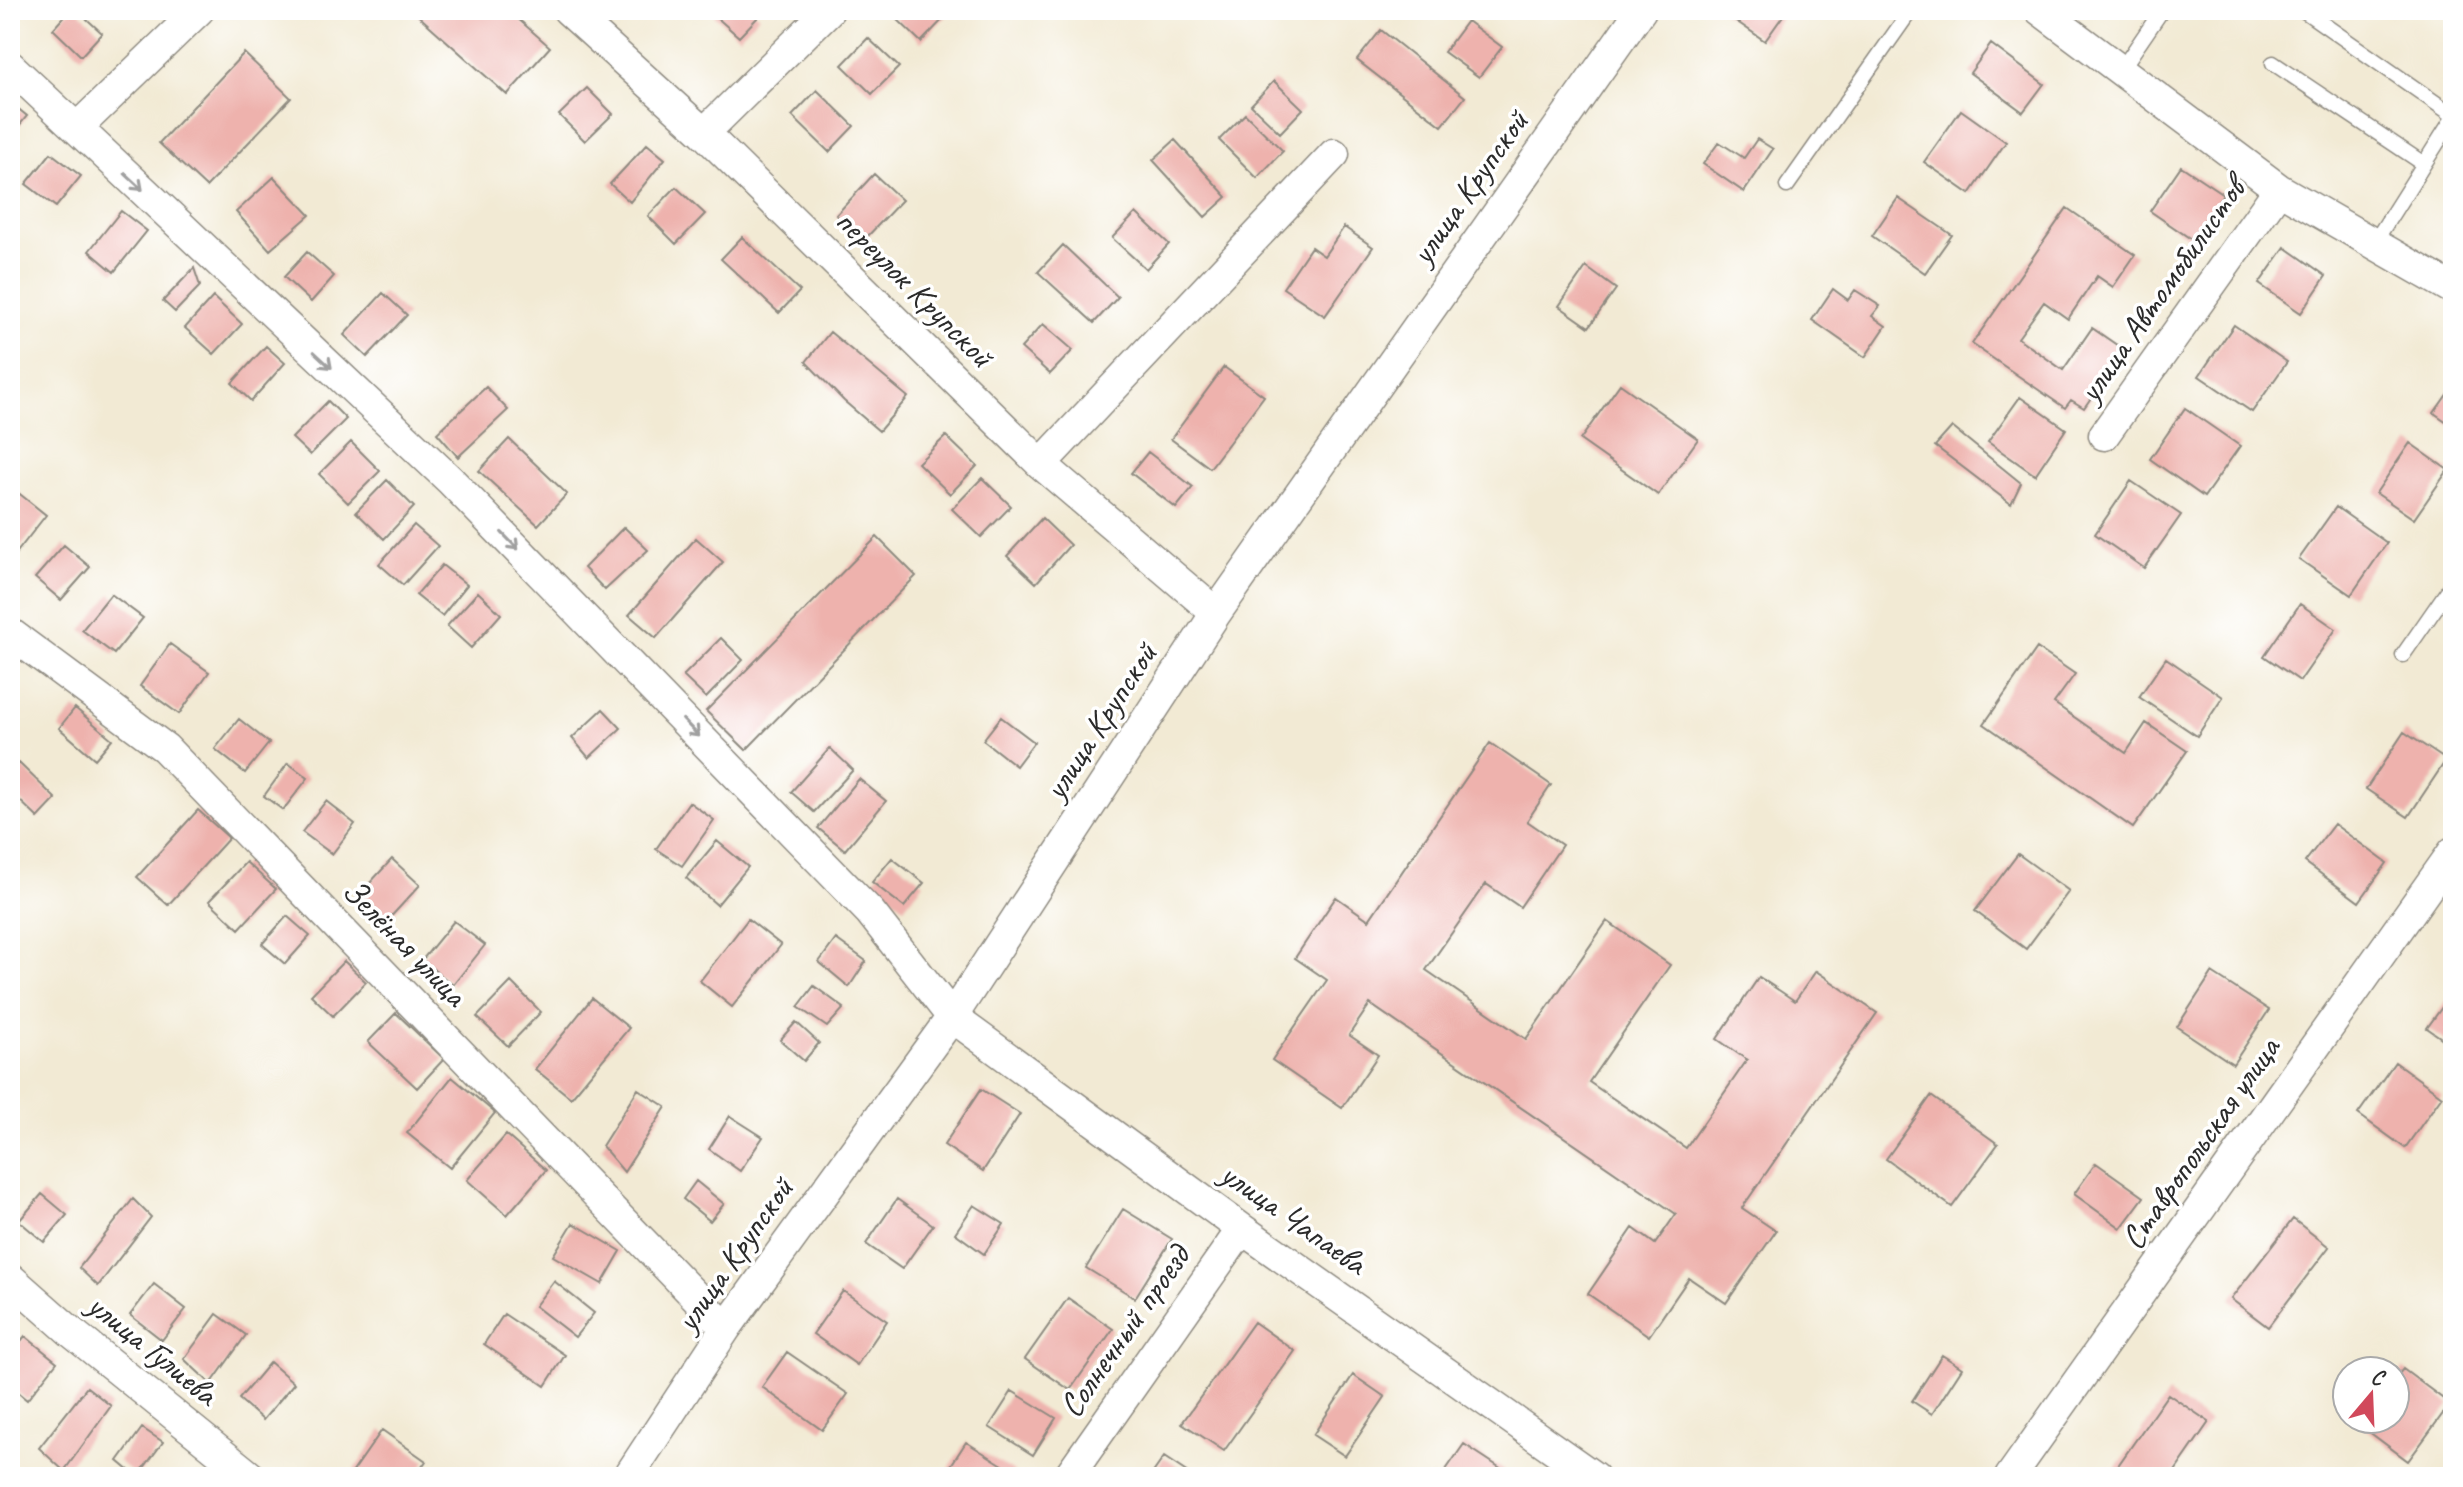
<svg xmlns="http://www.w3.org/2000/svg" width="2463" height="1487" viewBox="0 0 2463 1487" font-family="Caveat,sans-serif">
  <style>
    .building { fill: #eeb2ad }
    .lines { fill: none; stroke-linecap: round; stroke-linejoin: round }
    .service-casing { stroke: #8e8a80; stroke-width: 17 }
    .minor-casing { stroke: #8e8a80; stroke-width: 33 }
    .service { stroke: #fff; stroke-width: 14 }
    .minor { stroke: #fff; stroke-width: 30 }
    .oneway { stroke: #a0a0a0 }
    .labels { text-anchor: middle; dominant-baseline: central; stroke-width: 7; stroke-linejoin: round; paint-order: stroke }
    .street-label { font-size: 34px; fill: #2b2b2b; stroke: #fff }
  </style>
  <rect width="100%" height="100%" fill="#fff"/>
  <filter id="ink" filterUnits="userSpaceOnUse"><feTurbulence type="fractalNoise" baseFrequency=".0125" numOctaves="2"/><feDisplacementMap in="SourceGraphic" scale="16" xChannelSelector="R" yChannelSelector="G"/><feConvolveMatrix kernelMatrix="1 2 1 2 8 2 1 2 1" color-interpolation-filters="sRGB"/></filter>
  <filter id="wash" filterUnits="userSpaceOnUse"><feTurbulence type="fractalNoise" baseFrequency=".006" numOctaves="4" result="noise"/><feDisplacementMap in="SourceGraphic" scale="32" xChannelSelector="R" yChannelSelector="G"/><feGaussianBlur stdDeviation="1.8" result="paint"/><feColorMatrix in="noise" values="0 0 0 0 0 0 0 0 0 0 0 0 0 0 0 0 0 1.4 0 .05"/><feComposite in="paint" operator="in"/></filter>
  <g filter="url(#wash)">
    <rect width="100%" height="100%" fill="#f2ead4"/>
    <g id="blocks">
      <!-- building -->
      <path class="building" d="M70,10H77L102,33L81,56L53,29Z
        M412,10H508L550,47L507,95Z
        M719,10H752L759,16L739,37L714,15Z
        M902,10H941L947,15L921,42L895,17Z
        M1724,10H1787L1765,41L1723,12Z
        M1467,21L1502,47L1479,77L1444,52Z
        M1381,30L1465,97L1442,126L1357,60Z
        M868,38L899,67L872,94L842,65Z
        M1991,44L2044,84L2023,112L1970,73Z
        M244,53L291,98L206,187L159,143Z
        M1274,81L1303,109L1280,133L1251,105Z
        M587,88L613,114L585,141L559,115Z
        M817,90L854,126L829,152L792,116Z
        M10,102L27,116L10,137Z
        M1961,110L2006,142L1970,194L1924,162Z
        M1245,114L1283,151L1257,178L1219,140Z
        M1757,139L1773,149L1744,192L1703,164L1719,142L1744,158Z
        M1175,140L1227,197L1205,217L1153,160Z
        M647,144L665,159L630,202L610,184Z
        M51,153L81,176L56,207L26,184Z
        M2181,166L2223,194L2191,239L2150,211Z
        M874,174L902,200L864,240L836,215Z
        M274,177L310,215L270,250L236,212Z
        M676,187L705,214L676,244L648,216Z
        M1898,198L1952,235L1925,273L1872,236Z
        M2067,208L2135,255L2113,287L2097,276L2068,319L2044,302L2018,338L2063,370L2092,328L2124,350L2084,408L2071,400L2065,408L1972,344Z
        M121,211L147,231L114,272L89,251Z
        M1136,213L1169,244L1146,269L1112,238Z
        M1344,227L1373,247L1325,316L1283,288L1311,247L1324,256Z
        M742,237L800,291L779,313L721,259Z
        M1063,245L1118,297L1094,323L1038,272Z
        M2285,247L2326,276L2301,313L2259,284Z
        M307,252L334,276L311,302L284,277Z
        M1586,267L1616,289L1589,327L1559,306Z
        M194,268L200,286L175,312L163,301Z
        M1833,289L1848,300L1855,290L1880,306L1872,316L1886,326L1865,357L1812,320Z
        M383,293L407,315L367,357L344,335Z
        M213,297L242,324L214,354L185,328Z
        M1043,324L1073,350L1050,374L1021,348Z
        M2234,325L2287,362L2252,412L2199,376Z
        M830,332L908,397L879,431L844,401L806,362Z
        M266,346L285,363L251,401L232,383Z
        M1224,367L1264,396L1210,468L1171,439Z
        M1620,384L1698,439L1658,495L1580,440Z
        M2453,386V426L2434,413Z
        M486,387L508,410L458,457L437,433Z
        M2020,397L2066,429L2035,475L1988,442Z
        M328,401L346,419L310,455L292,438Z
        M2185,408L2240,446L2204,497L2150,459Z
        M1952,427L2021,483L2011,504L1935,446Z
        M946,436L977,466L950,494L918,463Z
        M509,439L567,494L538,525L479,471Z
        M351,442L380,471L348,503L319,474Z
        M2410,443L2448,470L2414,519L2376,493Z
        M1148,452L1193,487L1176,508L1131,473Z
        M982,478L1011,506L981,537L952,509Z
        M387,480L414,507L384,539L356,512Z
        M2131,481L2181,515L2144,568L2095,534Z
        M11,487L46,515L10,561V489Z
        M2336,507L2387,543L2351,595L2299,559Z
        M1042,518L1070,545L1036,583L1007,556Z
        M414,525L438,546L403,585L379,564Z
        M624,527L648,550L605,590L584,568Z
        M877,537L916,576L746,750L706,711Z
        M696,538L723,562L656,638L629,615Z
        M64,545L90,567L61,600L35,578Z
        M442,565L467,585L442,616L416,595Z
        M478,592L501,614L471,648L447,626Z
        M111,594L143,618L114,654L82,630Z
        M2300,604L2336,629L2300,681L2264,656Z
        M721,638L743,660L706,698L683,676Z
        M170,644L209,672L179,714L140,686Z
        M2037,648L2075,674L2054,703L2126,753L2146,723L2187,751L2133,828L1984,724Z
        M2166,658L2223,697L2197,736L2139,697Z
        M75,708L112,739L95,759L59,728Z
        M603,709L621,728L589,758L572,738Z
        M1001,717L1034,742L1016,766L983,740Z
        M239,719L269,743L245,773L215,749Z
        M2404,732L2446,760L2408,817L2366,789Z
        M1490,743L1551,785L1527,821L1562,845L1520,907L1486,884L1426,970L1526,1039L1607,921L1670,965L1589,1082L1686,1148L1747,1060L1717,1039L1759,977L1795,1001L1816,971L1877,1013L1742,1208L1776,1231L1726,1303L1689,1278L1649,1336L1588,1294L1633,1228L1655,1244L1676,1214L1370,1004L1349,1035L1378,1055L1342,1108L1272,1060L1327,980L1295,958L1336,897L1369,920Z
        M830,748L853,770L814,812L791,792Z
        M19,763L56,799L38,818L10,791V773Z
        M288,763L308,778L283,810L264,796Z
        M859,779L886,801L845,850L818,828Z
        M326,801L355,824L332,854L302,832Z
        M689,802L714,820L682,866L656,849Z
        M198,810L229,838L168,905L137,877Z
        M2334,824L2387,863L2359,902L2305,862Z
        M717,841L748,867L717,905L686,878Z
        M2018,854L2069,891L2026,949L1975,911Z
        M892,858L924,883L904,907L872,882Z
        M392,859L420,885L386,922L357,897Z
        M246,862L276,889L239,929L209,901Z
        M287,916L310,936L285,964L262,944Z
        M748,919L781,945L732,1007L700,981Z
        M454,921L485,945L453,985L422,960Z
        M836,939L866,961L849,987L819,962Z
        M344,961L366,982L333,1016L311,995Z
        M2212,973L2269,1010L2233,1064L2177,1027Z
        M511,982L541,1012L508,1046L477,1017Z
        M814,986L844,1008L827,1027L798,1007Z
        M2453,992V1046L2427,1028Z
        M592,998L629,1028L571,1098L535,1069Z
        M396,1013L444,1059L417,1088L368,1042Z
        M796,1022L819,1043L804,1061L780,1040Z
        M2395,1062L2442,1096L2405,1148L2358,1114Z
        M452,1077L495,1113L450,1168L407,1133Z
        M638,1089L666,1107L624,1172L602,1146Z
        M981,1089L1020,1114L983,1171L944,1145Z
        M1931,1096L1998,1144L1952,1207L1886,1159Z
        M730,1116L763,1137L740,1171L709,1149Z
        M506,1135L546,1170L507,1215L467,1180Z
        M2096,1163L2144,1197L2121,1228L2074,1194Z
        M696,1181L724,1204L710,1221L683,1199Z
        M42,1194L67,1215L44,1242L19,1221Z
        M133,1199L151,1217L98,1286L79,1268Z
        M897,1199L933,1225L902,1269L866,1244Z
        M974,1205L1004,1224L984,1254L955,1233Z
        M1123,1209L1172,1239L1135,1298L1086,1268Z
        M2293,1219L2329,1247L2268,1327L2231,1299Z
        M573,1223L621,1251L602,1284L553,1256Z
        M554,1281L594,1313L575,1337L535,1306Z
        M154,1284L186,1309L162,1340L130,1315Z
        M843,1291L887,1321L857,1365L813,1334Z
        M1068,1298L1113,1329L1070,1390L1025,1359Z
        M217,1314L246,1335L211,1384L184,1359Z
        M504,1314L565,1355L545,1386L484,1344Z
        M1254,1322L1295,1351L1224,1451L1182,1423Z
        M25,1336L57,1362L27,1400L10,1386V1354Z
        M787,1352L848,1394L822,1430L762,1387Z
        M1942,1355L1962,1368L1932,1414L1912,1401Z
        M270,1362L294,1383L263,1420L239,1399Z
        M2403,1369L2450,1404L2408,1461L2360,1425L2365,1419H2395V1379Z
        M1353,1375L1385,1397L1345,1456L1313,1435Z
        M87,1387L111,1406L64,1471L39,1448Z
        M1012,1391L1056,1418L1033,1455L989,1427Z
        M2168,1394L2209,1422L2171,1477H2110Z
        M142,1428L163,1442L137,1477L118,1461Z
        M382,1430L426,1461L415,1477L350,1476Z
        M966,1442L1014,1472L1011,1477H960L948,1470Z
        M1464,1444L1514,1477H1441Z
        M1164,1457L1194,1477H1150Z"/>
    </g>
  </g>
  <g filter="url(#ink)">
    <use href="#blocks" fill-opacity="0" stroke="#8e8a80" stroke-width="2"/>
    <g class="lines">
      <defs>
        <path id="service" d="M2303,10L2453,115
          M2273,63L2424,164
          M2121,70L2162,10
          M1787,186L1911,10
          M2374,243L2453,118
          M2403,655L2453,583"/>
        <path id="minor" d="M199,10L77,128L450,480L870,912L952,1017L1242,1229L1594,1477
          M568,10L704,133L1041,464L1216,613
          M2040,10L2279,189L2453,289
          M10,66L90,141
          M704,133L829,10
          M2104,435L2279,189
          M1041,464L1334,154
          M10,633L165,748L726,1328
          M10,1278L70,1331L251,1477
          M628,1477L726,1328L952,1017L1216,613L1641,10
          M1068,1477L1242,1229
          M2010,1477L2453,852"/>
      </defs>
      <!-- service casing -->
      <use href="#service" class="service-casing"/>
      <!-- minor casing -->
      <use href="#minor" class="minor-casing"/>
      <!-- service -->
      <use href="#service" class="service"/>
      <!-- minor -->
      <use href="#minor" class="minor"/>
    </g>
    <!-- one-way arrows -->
    <defs><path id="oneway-shaft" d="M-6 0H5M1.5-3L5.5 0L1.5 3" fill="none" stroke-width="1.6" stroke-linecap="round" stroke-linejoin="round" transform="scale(2)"/></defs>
    <g class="oneway">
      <use href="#oneway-shaft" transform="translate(134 182) rotate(43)"/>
      <use href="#oneway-shaft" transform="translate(323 360) rotate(43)"/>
      <use href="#oneway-shaft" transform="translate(510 541) rotate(46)"/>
      <use href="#oneway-shaft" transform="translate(691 728) rotate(46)"/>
    </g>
  </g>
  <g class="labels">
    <!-- street labels -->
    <g class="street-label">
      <text transform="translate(1469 187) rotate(-55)">улица Крупской</text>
      <text transform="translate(915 288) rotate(45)">переулок Крупской</text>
      <text transform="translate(2161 290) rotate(-55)">улица Автомобилистов</text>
      <text transform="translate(1100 721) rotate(-57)">улица Крупской</text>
      <text transform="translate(405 942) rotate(46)">Зелёная улица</text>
      <text transform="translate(2200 1143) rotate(-55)">Ставропольская улица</text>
      <text transform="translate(1294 1218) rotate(35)">улица Чапаева</text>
      <text transform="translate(734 1254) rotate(-55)">улица Крупской</text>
      <text transform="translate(1124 1331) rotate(-55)">Солнечный проезд</text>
      <text transform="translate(153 1349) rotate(39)">улица Гулиева</text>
    </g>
  </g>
  <!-- margin -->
  <rect width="2463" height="1487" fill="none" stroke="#fff" stroke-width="40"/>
  <!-- north arrow -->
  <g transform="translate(2371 1395) rotate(19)"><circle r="38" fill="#ffffff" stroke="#aaaaaa" stroke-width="2"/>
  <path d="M0-6L14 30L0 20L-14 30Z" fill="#d1495b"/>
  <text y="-12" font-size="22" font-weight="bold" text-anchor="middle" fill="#2b2b2b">С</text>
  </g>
</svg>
